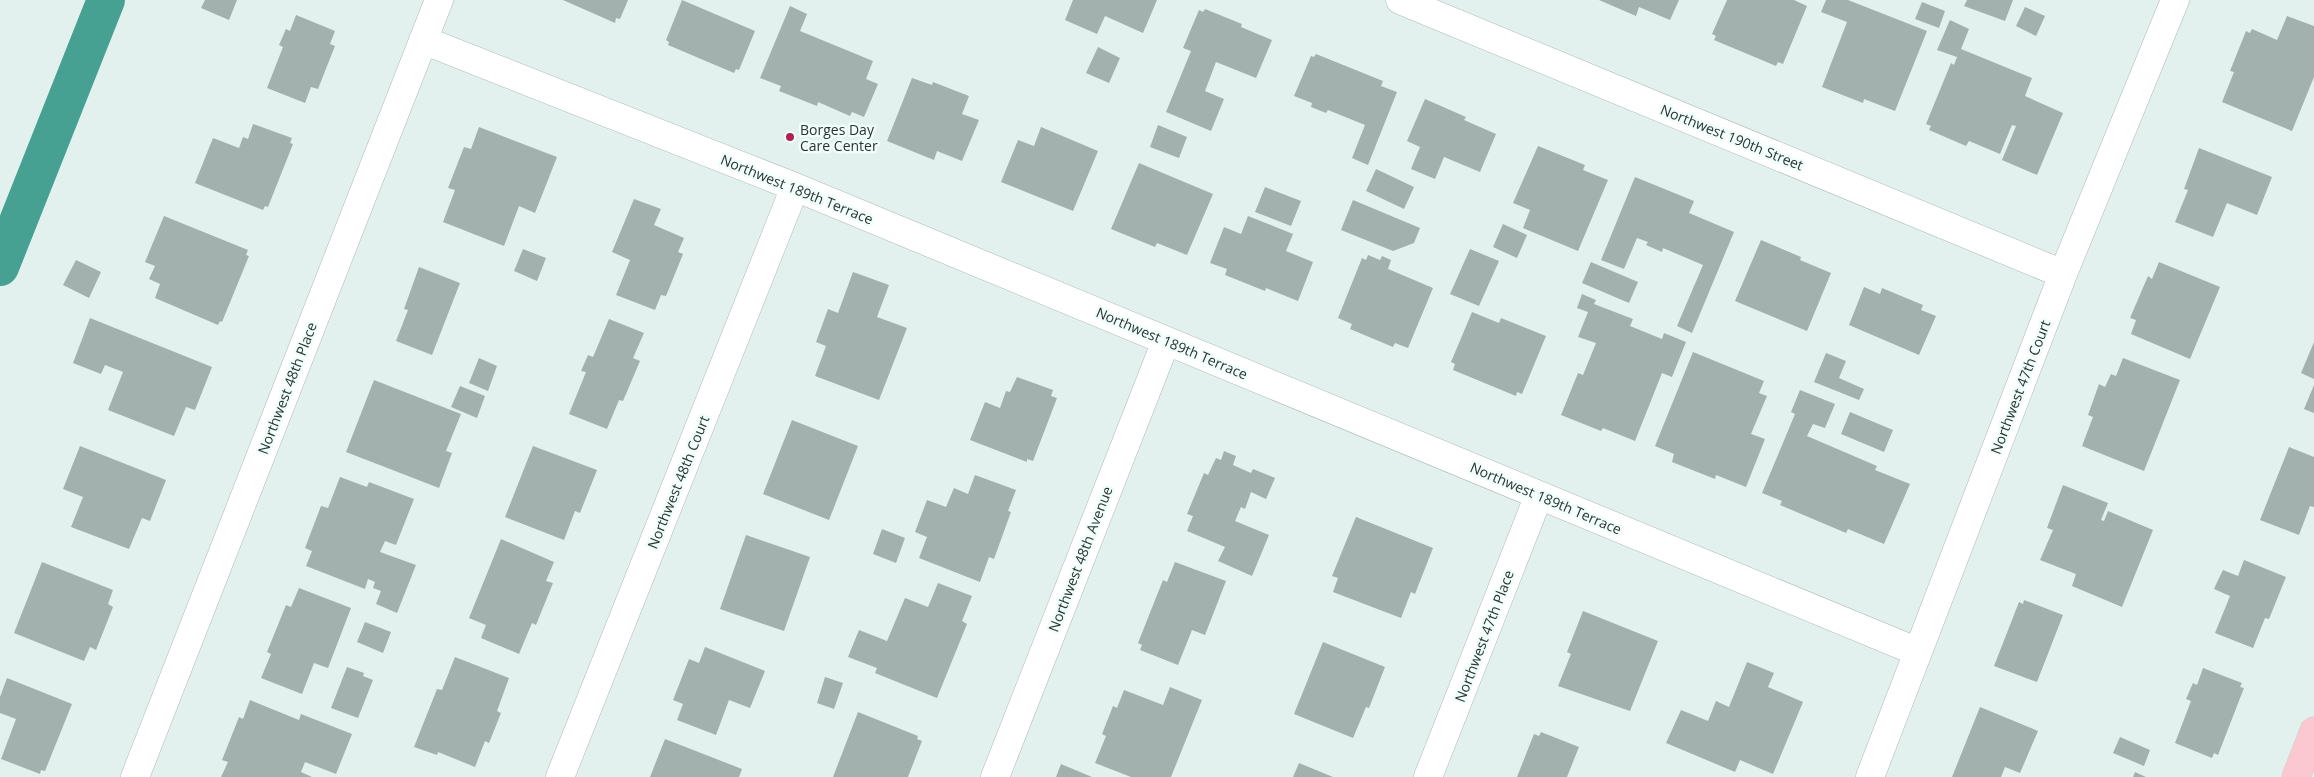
<svg xmlns="http://www.w3.org/2000/svg" width="2314" height="777" viewBox="0 0 2314 777" font-family="'Open Sans',sans-serif">
  <style>
    .lines { fill: none; stroke-linecap: round; stroke-linejoin: round }
    .canal { stroke: #47a192; stroke-width: 38 }
    .building { fill: #a3b1ae }
    .minor-casing { stroke: #abbab6; stroke-width: 29 }
    .major-casing { stroke: #cdcece; stroke-width: 29 }
    .minor { stroke: #fff; stroke-width: 28 }
    .major { stroke: #fbc8d2; stroke-width: 28 }
    .poi-dot { fill: #b12053; stroke: #effefb; stroke-width: 2 }
    .labels { text-anchor: middle; dominant-baseline: central; stroke-width: 5; stroke-linejoin: round; paint-order: stroke }
    .poi-label { font-size: 14px; fill: #2d3331; stroke: #effefb; text-anchor: start }
    .street-label { font-size: 14px; fill: #2d3331; stroke: #effefb }
  </style>
  <rect width="100%" height="100%" fill="#e2f1ee"/>
  <g class="lines">
    <!-- canal -->
    <path class="canal" d="M0,267L106,0"/>
  </g>
  <!-- building -->
  <path class="building" d="M205,0H237L229,20L201,8Z
    M563,0H628L620,19L616,18L615,23Z
    M682,0L755,31L739,70L736,69L734,73L668,45L669,42L666,40Z
    M1073,0H1157L1143,33L1105,16L1097,34L1065,20Z
    M1599,0H1679L1670,20L1639,7L1636,16Z
    M1727,0H1794L1807,6L1783,64L1778,62L1776,66L1714,40L1716,36L1712,34Z
    M1826,0H1848L1927,31L1895,111L1864,99L1863,103L1822,87L1847,22L1821,12Z
    M1967,0H2013L2005,21L1964,6Z
    M1922,2L1945,11L1939,28L1915,19Z
    M790,6L807,14L800,31L873,61L866,79L878,84L864,117L852,112L850,116L818,102L817,106L779,91L781,86L760,78Z
    M2025,7L2045,16L2036,36L2016,26Z
    M1205,9L1242,24L1241,27L1272,40L1256,78L1216,62L1205,91L1224,99L1211,131L1166,112L1191,51L1183,48L1199,10L1203,12Z
    M296,15L335,31L330,44L335,46L318,89L311,87L305,103L267,88L283,47L279,45L286,29L290,31Z
    M2287,16L2314,26V77L2292,131L2222,102L2234,72L2230,71L2246,31L2250,33L2252,29L2277,40Z
    M1950,20L1969,29L1961,49L2032,78L2025,96L2063,113L2037,175L2002,160L2016,126L2012,125L2000,154L1969,141L1966,146L1929,130L1931,126L1926,124L1951,63L1954,65L1957,57L1937,50Z
    M1098,47L1120,58L1109,83L1086,73Z
    M1316,54L1383,81L1381,86L1397,92L1368,165L1352,158L1365,125L1328,110L1326,113L1311,107L1312,103L1294,96L1311,56L1314,57Z
    M912,78L932,85L933,82L969,96L962,114L979,120L962,161L937,151L934,160L887,141Z
    M1425,99L1466,117L1464,120L1496,134L1480,172L1444,157L1435,179L1411,169L1420,147L1407,141Z
    M253,124L292,138L290,143L293,144L268,207L265,206L263,210L195,183L213,138L239,148L243,137L248,139Z
    M1158,125L1187,137L1179,158L1150,147Z
    M479,127L557,157L535,213L519,206L504,246L443,222L455,190L448,188L464,147L471,149Z
    M1041,127L1098,151L1073,211L1001,182L1018,140L1034,146Z
    M1538,146L1585,165L1583,170L1608,180L1578,251L1523,228L1530,210L1513,203Z
    M2199,148L2272,177L2257,215L2227,203L2213,237L2175,222L2188,190L2184,189Z
    M1139,163L1213,194L1187,255L1157,243L1155,247L1111,229Z
    M1376,169L1414,187L1404,209L1366,191Z
    M1635,177L1694,201L1689,213L1734,232L1692,333L1677,326L1703,265L1663,248L1662,252L1646,245L1648,242L1637,238L1624,269L1601,260Z
    M1265,187L1301,201L1291,226L1255,212Z
    M634,199L661,209L654,225L684,238L678,252L683,254L666,296L661,295L655,310L616,295L630,260L612,252Z
    M1353,200L1420,228L1414,243L1393,251L1341,230Z
    M164,216L248,250L246,255L249,256L222,322L220,321L218,325L155,298L160,284L149,279L155,266L145,262Z
    M1248,216L1293,234L1286,251L1313,262L1298,301L1266,288L1265,291L1225,275L1227,269L1210,263L1224,227L1241,234Z
    M1503,224L1527,235L1517,258L1493,247Z
    M1761,240L1801,257L1800,260L1831,273L1807,331L1735,301Z
    M523,249L546,258L537,281L514,271Z
    M1470,249L1499,261L1479,306L1450,294Z
    M1368,255L1380,260L1382,256L1391,260L1388,269L1433,288L1408,348L1395,343L1393,347L1350,329L1352,324L1338,318L1362,258L1366,260Z
    M76,260L101,272L89,298L63,285Z
    M1591,262L1638,282L1629,303L1582,283Z
    M2159,262L2220,287L2190,359L2131,334L2136,320L2130,318L2148,276L2152,279Z
    M419,267L460,283L432,355L396,341L408,310L404,309Z
    M853,272L889,285L877,317L907,328L879,400L815,376L826,346L816,342L828,309L838,313Z
    M1864,287L1880,294L1882,288L1923,305L1921,310L1936,316L1919,355L1849,325Z
    M1582,294L1596,300L1594,304L1633,319L1630,326L1662,339L1664,333L1686,342L1672,377L1662,373L1635,441L1603,428L1601,431L1561,415L1578,373L1583,375L1596,343L1578,337L1588,312L1577,308Z
    M1472,312L1499,323L1501,318L1546,336L1522,394L1517,392L1516,396L1453,370L1455,364L1451,362Z
    M90,318L212,367L195,410L186,407L174,436L108,410L123,372L105,365L101,374L73,363Z
    M609,319L644,333L633,358L640,361L623,401L619,400L607,429L569,414L586,372L581,371L588,355L593,357Z
    M2314,342V379L2301,373Z
    M1693,352L1764,381L1759,393L1767,396L1751,434L1765,439L1746,487L1716,475L1715,479L1672,462L1674,454L1655,446Z
    M1826,353L1846,361L1839,378L1864,389L1859,400L1814,382Z
    M479,358L497,366L488,391L469,383Z
    M2123,358L2180,380L2144,471L2082,446L2093,417L2088,415L2099,384L2105,387L2111,374L2116,376Z
    M1017,377L1053,390L1051,396L1057,398L1033,461L1027,459V462L970,440L985,402L1000,408L1006,391L1010,392Z
    M374,380L461,414L446,451L452,453L439,488L346,452Z
    M2314,385V413L2304,409Z
    M460,386L485,396L477,418L451,407Z
    M1800,390L1835,404L1825,428L1813,424L1807,436L1877,466L1875,470L1910,484L1884,544L1848,529L1846,533L1780,505L1782,501L1762,493L1795,414L1791,412Z
    M1850,412L1893,430L1884,452L1841,434Z
    M792,420L858,446L829,520L763,494Z
    M80,446L166,480L150,521L142,518L129,549L71,527L83,497L63,489Z
    M533,446L597,470L580,513L575,511L564,540L505,517Z
    M2289,447L2314,457V507L2310,506L2299,535L2260,520Z
    M1224,451L1236,456L1233,465L1251,473L1253,469L1275,478L1266,499L1251,492L1245,509L1241,507L1235,521L1269,535L1252,576L1218,561L1225,547L1187,531L1193,516L1187,514L1204,473L1208,475L1216,458L1221,460Z
    M975,475L1016,490L1008,511L1011,512L994,559L989,557L980,582L919,558L927,537L915,532L927,500L946,507L954,488L968,494Z
    M340,477L367,487L369,482L414,499L396,545L385,541L380,552L416,565L397,613L376,604L381,591L373,588L375,582L368,579L365,589L306,566L312,551L305,548L321,506L328,508Z
    M2063,485L2108,503L2101,520L2104,521L2108,511L2153,530L2122,607L2072,586L2076,574L2040,560L2053,530L2047,528Z
    M1356,517L1433,548L1415,594L1411,592L1401,618L1333,592L1338,578L1332,576Z
    M882,529L905,538L896,563L873,554Z
    M746,535L810,557L784,631L720,609Z
    M501,539L554,562L546,581L553,583L536,625L532,623L519,654L481,638L486,625L469,618Z
    M2244,560L2286,577L2269,619L2265,618L2253,648L2215,633L2230,596L2214,589L2218,580L2223,570L2238,576Z
    M42,562L113,590L108,604L113,607L96,650L90,647L84,661L14,633Z
    M1175,562L1226,581L1205,635L1192,630L1178,665L1140,650L1142,645L1138,643L1163,580L1167,582Z
    M938,583L972,596L962,621L967,624L937,698L875,673L877,668L848,657L859,630L887,641L905,598L928,607Z
    M299,588L351,608L328,668L314,663L302,694L261,678L271,654L267,652L286,605L291,607Z
    M2024,600L2063,615L2037,682L1994,666L2019,602L2023,604Z
    M1583,611L1658,641L1630,711L1558,686L1571,654L1567,652Z
    M365,622L391,632L383,653L357,642Z
    M1323,642L1385,667L1369,708L1366,707L1353,738L1294,714Z
    M705,647L765,671L750,708L729,700L716,735L677,720L683,704L673,700L689,659L699,663Z
    M455,657L509,678L497,711L501,713L489,743L485,741L475,767L438,752L437,755L414,747L437,689L442,690Z
    M1747,662L1774,673L1768,687L1803,702L1773,774L1740,760L1735,772L1666,743L1681,710L1708,721L1716,701L1729,707Z
    M347,667L364,673L363,676L373,680L358,718L331,708Z
    M2203,668L2242,683L2240,687L2244,688L2218,755L2214,753L2212,758L2175,743L2191,701L2186,699L2193,683L2197,685Z
    M825,677L843,683L834,709L817,703Z
    M7,678L72,704L45,771L41,770L40,774L1,759L16,719L0,713V697Z
    M1170,687L1202,700L1171,777H1131L1095,763L1106,736L1102,734L1113,706L1117,708L1124,690L1163,705Z
    M250,700L299,720L301,714L352,734L336,774L305,762L301,772L312,777H221L228,762L222,760L239,717L243,719Z
    M1980,707L2038,731L2020,773L2005,767L2001,777H1952Z
    M858,712L918,736L917,739L922,741L908,777H833Z
    M1541,732L1579,747L1567,777H1517L1534,734L1539,736Z
    M2120,737L2150,750L2144,766L2113,753Z
    M665,739L742,769L739,777H650Z
    M1299,763L1333,777H1293Z
    M1061,764L1092,777H1056Z
    M2135,772L2146,777H2133Z"/>
  <g class="lines">
    <defs>
      <path id="minor" d="M1400,0L2063,274
        M423,40L795,187L1918,652
        M135,777L439,0
        M560,777L795,187
        M995,777L1166,341
        M1428,777L1539,495
        M1870,777L2063,274L2175,0"/>
      <path id="major" d="M2296,777L2314,731"/>
    </defs>
    <!-- minor casing -->
    <use href="#minor" class="minor-casing"/>
    <!-- major casing -->
    <use href="#major" class="major-casing"/>
    <!-- minor -->
    <use href="#minor" class="minor"/>
    <!-- major -->
    <use href="#major" class="major"/>
  </g>
  <!-- markers -->
  <circle class="poi-dot" cx="790" cy="137" r="5"/>
  <g class="labels">
    <!-- poi labels -->
    <g class="poi-label">
      <text x="800" y="129">Borges Day<tspan x="800" dy="16">Care Center</tspan></text>
    </g>
    <!-- street labels -->
    <g class="street-label">
      <text transform="translate(1732 137) rotate(22)">Northwest 190th Street</text>
      <text transform="translate(797 189) rotate(22)">Northwest 189th Terrace</text>
      <text transform="translate(1172 343) rotate(23)">Northwest 189th Terrace</text>
      <text transform="translate(2020 387) rotate(-69)">Northwest 47th Court</text>
      <text transform="translate(287 388) rotate(-69)">Northwest 48th Place</text>
      <text transform="translate(678 482) rotate(-68)">Northwest 48th Court</text>
      <text transform="translate(1546 498) rotate(23)">Northwest 189th Terrace</text>
      <text transform="translate(1080 559) rotate(-69)">Northwest 48th Avenue</text>
      <text transform="translate(1484 636) rotate(-69)">Northwest 47th Place</text>
    </g>
  </g>
</svg>
